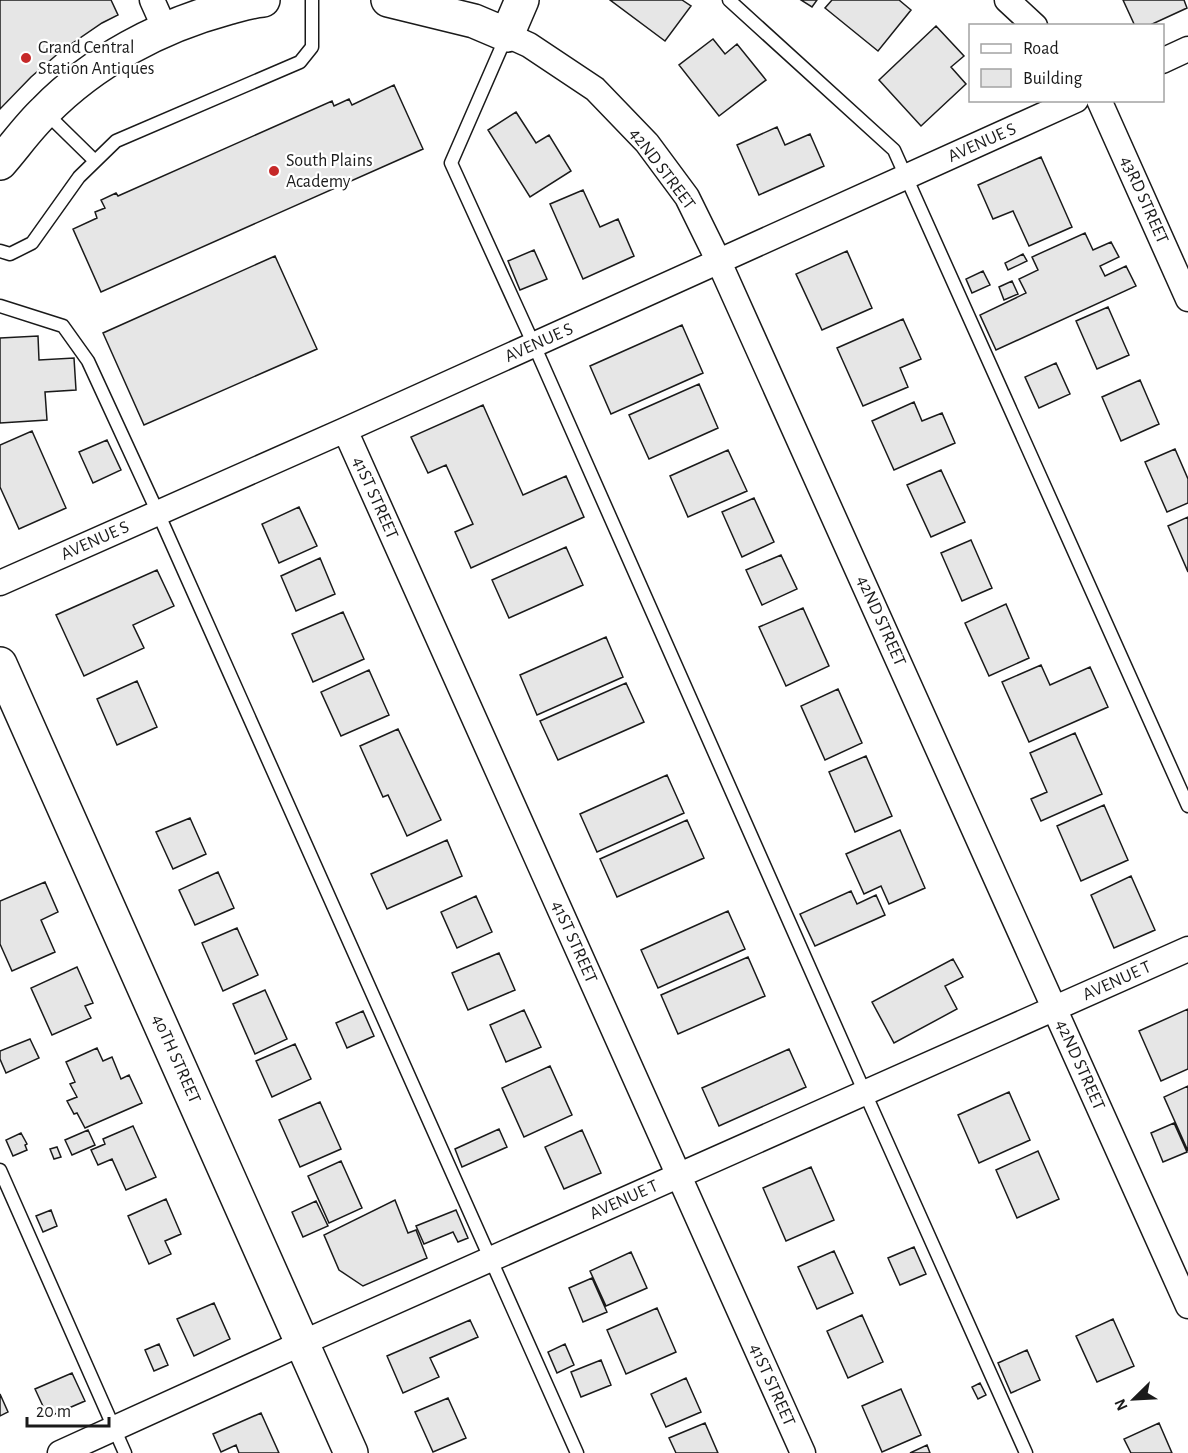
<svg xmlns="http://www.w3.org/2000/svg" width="1188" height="1453" viewBox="0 0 1188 1453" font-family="'Alegreya Sans',sans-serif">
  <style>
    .building { fill: #e6e6e6; stroke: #1a1a1a; stroke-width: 1.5 }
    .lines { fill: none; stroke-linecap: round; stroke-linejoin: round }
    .lane-casing { stroke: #1a1a1a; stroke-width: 15 }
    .street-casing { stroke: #1a1a1a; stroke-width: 27 }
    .secondary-casing { stroke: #1a1a1a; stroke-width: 36 }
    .lane { stroke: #fff; stroke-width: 12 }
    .street { stroke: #fff; stroke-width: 24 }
    .secondary { stroke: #fff; stroke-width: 33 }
    .poi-dot { fill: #c62828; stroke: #fff; stroke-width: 2 }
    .labels { text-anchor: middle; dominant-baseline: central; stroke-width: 4.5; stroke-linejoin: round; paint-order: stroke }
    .poi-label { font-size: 18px; fill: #1a1a1a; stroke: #fff; text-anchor: start }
    .street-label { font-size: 18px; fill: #1a1a1a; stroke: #fff }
  </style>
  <rect width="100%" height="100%" fill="#fff"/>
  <!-- building -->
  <path class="building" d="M0,0H111L118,15L102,23L61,51L31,77L0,109Z
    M610,0H682L691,6L665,41Z
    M801,0H817L812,7Z
    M832,0H899L911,10L878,51L825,8Z
    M1123,0H1184L1187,8L1148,26H1135Z
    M936,26L964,56L951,67L966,84L921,126L879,80Z
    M713,39L725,54L737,44L766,80L719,116L679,65Z
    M394,85L423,149L101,292L73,229L97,218L95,212L105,208L101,200L116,193L118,196L332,101L334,106L349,99L352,105Z
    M516,112L536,143L549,135L571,171L530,197L488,130Z
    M777,127L785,145L810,134L824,166L759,195L737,145Z
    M1041,157L1072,227L1029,246L1013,211L993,219L978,185Z
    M583,190L600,227L618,219L634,256L583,279L550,204Z
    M1085,233L1093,250L1111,242L1119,257L1100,266L1105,276L1126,266L1136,286L996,350L980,315L1026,293L1019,279L1038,270L1032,257Z
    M534,250L547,279L520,290L508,261Z
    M847,251L872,308L822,330L796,274Z
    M1023,254L1027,261L1008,270L1005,263Z
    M275,256L317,349L144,425L103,333Z
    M983,271L990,285L972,293L966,279Z
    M1012,281L1018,294L1004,300L999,287Z
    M1108,307L1129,355L1097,369L1076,321Z
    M903,319L921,359L900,368L908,387L863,406L837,348Z
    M682,325L703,373L611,414L590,366Z
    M38,336L39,360L74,358L76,390L45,392L47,420L0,423V338Z
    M1056,363L1070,394L1039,408L1025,377Z
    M1140,380L1159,424L1121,441L1102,397Z
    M699,384L718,428L649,459L629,415Z
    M914,402L922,421L942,413L955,443L894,470L872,421Z
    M483,405L523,495L566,476L584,517L471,568L455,532L473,524L446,465L428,473L411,437Z
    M32,431L66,508L19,529L0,487V445Z
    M107,440L121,470L93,483L79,452Z
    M1175,449L1188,479V503L1167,512L1145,462Z
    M728,450L747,491L688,517L670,476Z
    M941,470L965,522L931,537L907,485Z
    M754,498L774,542L742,557L722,512Z
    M299,507L317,546L279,563L262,524Z
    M1188,517V572L1168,526Z
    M971,540L992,588L962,601L941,553Z
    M566,547L583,585L509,618L492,580Z
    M781,555L797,589L762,605L746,570Z
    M320,558L335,594L296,611L281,576Z
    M157,570L174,606L133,625L144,648L84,676L56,615Z
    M1006,604L1029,658L989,676L965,623Z
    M803,608L829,666L786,686L759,627Z
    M343,612L364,659L313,682L292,634Z
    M606,637L623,677L537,715L520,675Z
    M1041,665L1050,685L1090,667L1108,707L1029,742L1002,682Z
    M369,670L389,715L341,736L321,692Z
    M137,681L157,727L117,745L97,699Z
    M626,683L644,722L558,760L540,721Z
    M838,689L862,743L825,760L801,706Z
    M398,729L441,820L407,836L388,795L383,797L360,746Z
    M1075,733L1102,794L1041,821L1031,799L1047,792L1030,753Z
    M866,756L892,816L855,832L829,772Z
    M667,775L684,813L597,852L580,814Z
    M1104,805L1128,860L1081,881L1057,826Z
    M190,818L206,854L173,869L156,832Z
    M687,820L704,858L617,897L600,859Z
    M900,830L925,888L889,904L881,886L864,894L846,854Z
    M447,840L462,876L387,909L371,874Z
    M218,872L234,908L195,925L179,890Z
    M1131,876L1155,930L1114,948L1091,895Z
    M45,882L58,912L41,920L55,952L12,971L0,944V901Z
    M851,891L857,904L876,895L885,915L815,946L800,914Z
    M476,896L492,932L457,948L441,912Z
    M728,911L745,949L658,988L641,950Z
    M237,928L258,975L223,991L202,943Z
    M499,953L515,990L468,1010L452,973Z
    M748,957L765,996L678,1034L661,995Z
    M953,959L963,977L945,986L957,1009L894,1043L872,1002Z
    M77,967L93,1003L85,1006L91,1018L52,1035L31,988Z
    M265,990L287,1039L255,1054L233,1004Z
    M1188,1009V1069L1161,1081L1139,1031Z
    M524,1010L541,1047L506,1062L490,1025Z
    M363,1011L374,1036L347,1048L336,1023Z
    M30,1039L39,1058L6,1073L0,1059V1051Z
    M295,1044L311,1079L272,1097L256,1061Z
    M97,1048L103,1061L112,1057L121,1079L129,1075L142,1103L85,1128L77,1113L74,1114L67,1101L77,1097L70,1084L75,1082L66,1062Z
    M789,1049L806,1087L719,1126L702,1088Z
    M550,1066L572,1115L524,1137L502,1088Z
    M1188,1086V1151L1164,1097Z
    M1009,1092L1030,1140L979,1163L958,1115Z
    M320,1102L341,1149L300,1167L279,1120Z
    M1174,1123L1187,1152L1163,1162L1151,1133Z
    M133,1126L156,1177L126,1190L112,1159L98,1165L91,1150L105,1144L103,1139Z
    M499,1129L507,1147L462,1167L455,1149Z
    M88,1130L95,1145L72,1155L65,1140Z
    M582,1130L601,1173L564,1189L545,1147Z
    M21,1133L27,1144L25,1145L27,1150L13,1156L6,1140Z
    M57,1147L61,1157L54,1159L50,1149Z
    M1038,1151L1059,1199L1017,1218L996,1170Z
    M341,1161L362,1208L329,1223L308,1176Z
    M811,1167L834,1220L786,1241L763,1188Z
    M166,1199L181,1234L165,1241L171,1254L149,1264L128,1216Z
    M395,1200L408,1233L416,1230L427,1258L363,1286L339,1270L324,1235Z
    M316,1201L328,1226L303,1237L292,1212Z
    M51,1210L57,1226L43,1232L36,1216Z
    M456,1210L468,1238L458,1242L453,1232L424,1244L416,1226Z
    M914,1247L926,1274L900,1285L888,1258Z
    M834,1251L853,1293L817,1309L798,1267Z
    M631,1252L647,1288L606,1306L590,1271Z
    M592,1278L607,1312L583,1322L569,1288Z
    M214,1303L230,1339L194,1356L177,1319Z
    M657,1308L676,1352L626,1374L607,1330Z
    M862,1315L883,1362L848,1378L827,1331Z
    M1113,1319L1134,1366L1097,1382L1076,1336Z
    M470,1320L478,1337L430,1358L439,1377L403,1393L387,1356Z
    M159,1344L168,1365L154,1371L145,1350Z
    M565,1344L574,1365L557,1373L548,1352Z
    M1027,1350L1040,1380L1011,1393L998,1363Z
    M601,1360L611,1385L581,1397L571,1372Z
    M72,1373L85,1401L48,1417L35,1389Z
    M686,1378L701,1412L666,1427L651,1394Z
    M980,1383L986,1395L978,1399L972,1387Z
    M901,1389L921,1435L882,1452L862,1406Z
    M0,1394L8,1412L0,1416Z
    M448,1398L466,1438L433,1452L415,1412Z
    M261,1413L279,1453H239L236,1445L221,1452L213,1434Z
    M705,1423L718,1453H676L669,1438Z
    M1159,1423L1172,1453H1131L1124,1439Z
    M927,1445L930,1453H910Z"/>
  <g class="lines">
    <defs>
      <path id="lane" d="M729,0L894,150L1188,806
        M506,37L451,163L534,345L865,1093L1026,1453
        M45,112L95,161
        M0,251L10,254L32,243L79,177L116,141L300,62L312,47V0
        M0,306L63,326L88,361L158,513L577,1453
        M0,1170L125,1453"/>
      <path id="street" d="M152,0L165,29
        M1007,0L1035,26
        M507,35L529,45L595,89L647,143L687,197L719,262L1188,1306
        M1162,61L1188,49
        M1099,100L1188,299
        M345,430L803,1453
        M0,583L345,430L1076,100
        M60,1453L302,1343L1188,949"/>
      <path id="secondary" d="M388,0L474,21L507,35L522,0
        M0,163C15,146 28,127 45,111C94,61 160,26 227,8C239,5 251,1 263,0
        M0,664L351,1453"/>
    </defs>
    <!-- lane casing -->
    <use href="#lane" class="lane-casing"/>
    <!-- street casing -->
    <use href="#street" class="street-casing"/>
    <!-- secondary casing -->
    <use href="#secondary" class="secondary-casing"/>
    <!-- lane -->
    <use href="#lane" class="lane"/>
    <!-- street -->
    <use href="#street" class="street"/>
    <!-- secondary -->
    <use href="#secondary" class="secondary"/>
  </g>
  <!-- markers -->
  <g class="poi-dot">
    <circle cx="26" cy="58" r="6"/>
    <circle cx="274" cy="171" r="6"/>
  </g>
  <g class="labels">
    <!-- poi labels -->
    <g class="poi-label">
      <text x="38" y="48">Grand Central<tspan x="38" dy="21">Station Antiques</tspan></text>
      <text x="286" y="161">South Plains<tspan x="286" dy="21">Academy</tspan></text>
    </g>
    <!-- street labels -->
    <g class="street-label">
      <text transform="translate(982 143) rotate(-24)">AVENUE S</text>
      <text transform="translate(662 169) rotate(53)">42ND STREET</text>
      <text transform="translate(1144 200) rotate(66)">43RD STREET</text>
      <text transform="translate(539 343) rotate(-24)">AVENUE S</text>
      <text transform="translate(375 498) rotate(66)">41ST STREET</text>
      <text transform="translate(95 541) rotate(-24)">AVENUE S</text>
      <text transform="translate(881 621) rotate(66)">42ND STREET</text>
      <text transform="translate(574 942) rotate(66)">41ST STREET</text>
      <text transform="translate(1117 981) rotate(-24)">AVENUE T</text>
      <text transform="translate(176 1059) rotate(66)">40TH STREET</text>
      <text transform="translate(1080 1065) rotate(66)">42ND STREET</text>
      <text transform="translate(624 1200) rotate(-24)">AVENUE T</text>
      <text transform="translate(772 1385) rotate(66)">41ST STREET</text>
    </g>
  </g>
  <!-- legend -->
  <rect x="969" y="24" width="195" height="78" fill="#ffffff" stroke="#a3a3a3" stroke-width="1.5"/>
  <rect x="981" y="44" width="30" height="9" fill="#ffffff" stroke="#a3a3a3" stroke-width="1.5"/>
  <text x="1023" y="54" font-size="18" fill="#1a1a1a">Road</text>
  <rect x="981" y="69" width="30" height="18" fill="#e6e6e6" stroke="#a3a3a3" stroke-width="1.5"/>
  <text x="1023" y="84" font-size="18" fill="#1a1a1a">Building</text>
  <!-- north arrow -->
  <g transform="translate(1134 1399) rotate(246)" stroke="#ffffff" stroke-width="4.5" paint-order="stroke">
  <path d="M0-4.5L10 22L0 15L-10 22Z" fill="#1a1a1a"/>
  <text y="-9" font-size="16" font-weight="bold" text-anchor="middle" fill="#1a1a1a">N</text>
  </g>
  <!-- scale -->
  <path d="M27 1417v9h82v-9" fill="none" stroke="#1a1a1a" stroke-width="3"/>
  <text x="36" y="1417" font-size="18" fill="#1a1a1a" stroke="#ffffff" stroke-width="4.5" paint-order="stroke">20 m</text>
</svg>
